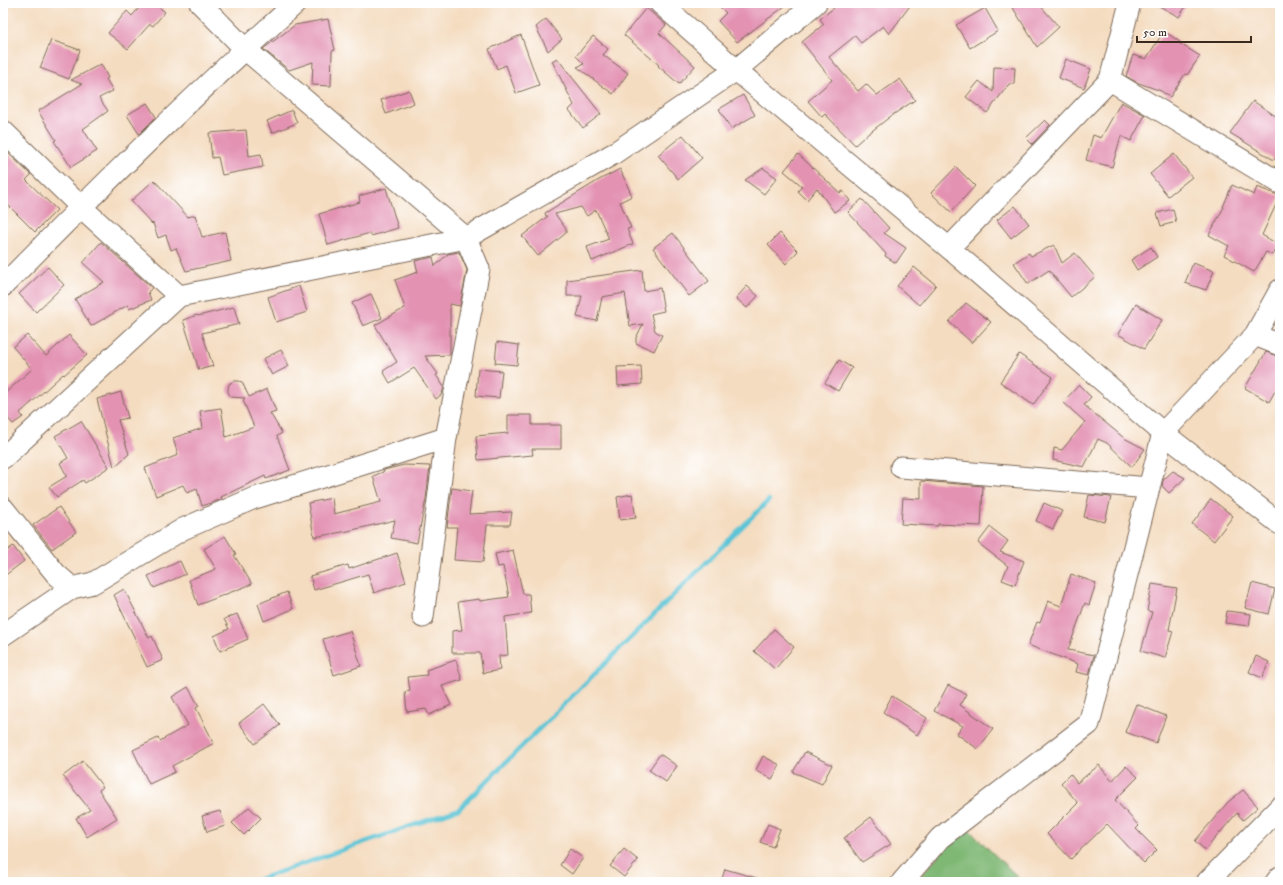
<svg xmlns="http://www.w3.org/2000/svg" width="1283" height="885" viewBox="0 0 1283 885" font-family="'IM FELL DW Pica',serif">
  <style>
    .forest { fill: #7fb875; stroke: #5d714a }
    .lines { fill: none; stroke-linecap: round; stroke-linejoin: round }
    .stream { stroke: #5bc5d6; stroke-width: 4.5 }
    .building { fill: #e392b2 }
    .minor-casing { stroke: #7c6857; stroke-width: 23 }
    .minor { stroke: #fff; stroke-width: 21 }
  </style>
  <rect width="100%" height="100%" fill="#fff"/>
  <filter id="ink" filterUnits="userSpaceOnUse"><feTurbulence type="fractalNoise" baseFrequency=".025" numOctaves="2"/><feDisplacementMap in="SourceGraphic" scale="8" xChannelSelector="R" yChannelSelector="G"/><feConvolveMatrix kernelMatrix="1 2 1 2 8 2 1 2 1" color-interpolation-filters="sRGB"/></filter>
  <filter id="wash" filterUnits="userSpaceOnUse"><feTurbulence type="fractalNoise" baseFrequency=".012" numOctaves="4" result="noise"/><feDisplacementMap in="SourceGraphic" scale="16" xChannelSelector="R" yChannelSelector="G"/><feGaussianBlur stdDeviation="0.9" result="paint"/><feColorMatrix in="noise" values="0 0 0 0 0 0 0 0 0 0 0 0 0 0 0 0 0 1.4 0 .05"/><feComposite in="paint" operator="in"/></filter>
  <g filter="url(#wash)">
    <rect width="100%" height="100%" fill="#f4dcc0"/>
    <!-- forest -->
    <path class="forest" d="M964,825L1023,882H916Z"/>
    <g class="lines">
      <!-- stream -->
      <path class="stream" d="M251,882L459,809L769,500"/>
    </g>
    <g id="blocks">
      <!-- building -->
      <path class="building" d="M143,3H154L165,12L153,26L150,24L128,49L108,33L127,11L132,16Z
        M716,3H789L737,42L718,21L726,13Z
        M840,3H912L889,34L883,26L861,43L855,36L829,57L858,91L866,84L877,95L900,79L915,100L891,116L864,137L855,145L825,114L822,117L808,101L832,80L802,42L824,24L820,19Z
        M1010,3H1038L1059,27L1037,47Z
        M1154,3H1188L1179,17Z
        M646,8L666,25L659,33L695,66L679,84L658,66L659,65L624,35Z
        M985,8L998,31L970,48L956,25Z
        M328,19L335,50L332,51L331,86L312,85L313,62L289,70L263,49L295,25Z
        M546,19L562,39L548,51L536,27Z
        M1164,31L1180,42L1179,43L1200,56L1187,75L1185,74L1170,97L1161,91L1136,82L1126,76L1133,55L1146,59Z
        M521,35L539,85L516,93L506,65L497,69L489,49Z
        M593,36L608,49L603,55L628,73L613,94L577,67L584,64L576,56Z
        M51,40L80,50L69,79L40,68Z
        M557,58L601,114L583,128L569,110L574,105L552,61Z
        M1066,59L1091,69L1084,88L1059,78Z
        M101,64L108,78L106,79L113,91L99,98L108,111L83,129L97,151L71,167L54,141L56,140L38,111L82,84L71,80Z
        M994,67L1015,68L1014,84H1009L987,113L966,97L979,81L993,92Z
        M409,90L414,103L386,114L381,100Z
        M743,95L755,115L731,129L719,109Z
        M1253,101L1280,119V151L1274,160L1230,133Z
        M1121,102L1145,115L1131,141L1121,136L1112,167L1086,160L1093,135L1101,138Z
        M147,103L156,117L139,134L127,115Z
        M292,110L297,123L272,133L267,121Z
        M1045,120L1050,125L1032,144L1026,138Z
        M246,130L249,156L261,154L263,167L222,175L218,157L212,158L209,133Z
        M683,135L702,158L678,179L658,155Z
        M7,152L31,175L26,180L57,210L35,232L3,200V156Z
        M798,154L840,193L843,191L850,201L834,212L817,188L807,200L798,191L802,186L784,171Z
        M1174,154L1192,177L1168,196L1150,174Z
        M956,167L975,186L951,212L931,193Z
        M763,168L777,178L764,194L745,180Z
        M620,169L632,196L620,202L631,228L627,229L633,244L592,261L587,247L609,239L596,210L587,216L581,207L555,214L566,229V233L538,256L522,236L548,216H546L545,213L599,180Z
        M154,180L188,217L195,215L202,237L225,232L231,261L186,271L176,248L171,250L166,235L158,238L153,223L152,224L131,201Z
        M1232,185L1254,195L1257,187L1280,196L1262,235L1279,245L1273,255L1266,252L1254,272L1224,255L1229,246L1209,235L1224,207H1223Z
        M386,188L398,228L371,236L370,233L328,245L319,214L360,202L359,196Z
        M862,199L889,228L884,233L906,248L896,263L885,256L886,254L848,212Z
        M1015,206L1029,224L1011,238L997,220Z
        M1173,209L1176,222L1161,226L1157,213Z
        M673,233L709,281L689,296L653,248Z
        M780,233L798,251L786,264L768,245Z
        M101,242L152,288L148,292L151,300L129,309L128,305L91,326L75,299L104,282L83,263Z
        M1054,245L1062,263L1075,253L1095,277L1071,297L1049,270L1028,284L1014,263L1029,253L1031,256Z
        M1151,247L1157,257L1137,270L1131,260Z
        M459,252L467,270L460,306L450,304V355L425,356L438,374L436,375L444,387L442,394L436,399L414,368L390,383L383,371L397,362L375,325L405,308L395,280L418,272L415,261L433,257L435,266L448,254Z
        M1193,263L1214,271L1206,290L1185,283Z
        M48,267L64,285L36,312L19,294Z
        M914,267L936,285L919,305L897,286Z
        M642,270L644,291L660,288L664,311L651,314L655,331L662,335L654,351L636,343V338L643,324L630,326L625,293L602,297L597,321L577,317L582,296H567V280Z
        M299,286L307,312L276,322L268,297Z
        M747,286L758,296L747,308L736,298Z
        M371,294L382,318L363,326L352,303Z
        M966,303L991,322L972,343L949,322Z
        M1136,304L1162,320L1144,349L1118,334Z
        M234,307L239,324L202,333L213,366L199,370L183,320L197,315L198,316Z
        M27,335L46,356L69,335L87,355L64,375L63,374L20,413L23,417L13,424L3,413V395L32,369L13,347Z
        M497,342L519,345L517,365L495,363Z
        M281,350L289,366L272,375L263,359Z
        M1266,352L1280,357V382L1269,402L1245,388Z
        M1019,354L1053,377L1033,405L1000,382Z
        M839,360L852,368L838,391L825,383Z
        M641,366L642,384L618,386L617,367Z
        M478,369L502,371L499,398L476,396Z
        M234,381H239L242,382L249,397L267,389L276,411L270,413L282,433L277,436L290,470L266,479L265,476L221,497L222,499L202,506L197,489L187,493L183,485L156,496L145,468L178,455L173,438L203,428L200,411L221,408L226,437L254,427L243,400L245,398L231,397L228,392V389L229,384Z
        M1079,385L1091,397L1084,405L1124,438L1145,449L1132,467L1107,443L1098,439L1084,467L1053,460L1054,448L1062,450L1085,422L1063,402Z
        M121,392L128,418L118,420L129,454L114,467L97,399Z
        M508,415H532V425H561V449H532L533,455L478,460L476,436L508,433Z
        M81,421L109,467L85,483L83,480L57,497L49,487L67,476L60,463L68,458L55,436Z
        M404,465L430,466L426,499L417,543L391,538L395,520L348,531L314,537L308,503L332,498L334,514L381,502L373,476L383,472L384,470Z
        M1173,471L1185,478L1169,493L1162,486L1163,480Z
        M921,481L983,486L981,526L938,524V526L901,524L903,498L921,499Z
        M452,488L472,491L469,514L512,512L510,525H487L483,562L454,560L457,527H447Z
        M632,494L636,518L620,520L617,497Z
        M1089,495L1111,497L1105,522L1084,517Z
        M1211,499L1233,516L1214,541L1192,524Z
        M1044,503L1062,511L1053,529L1036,521Z
        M59,507L76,532L52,549L33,525Z
        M990,527L1008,541L1000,552L1024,561L1015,585L1002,580L1008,566L978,543Z
        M225,536L236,554L234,555L252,584L198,605L189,580L216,569L204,549Z
        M13,546L24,561L3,577V554Z
        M513,550L523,594H529L531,613L505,617L508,655L499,656L500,670L483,673L480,653H452V631L462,630L458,602L479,599L480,601L509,597L503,566L498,567L495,554Z
        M397,553L406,582L374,593L368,574L314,590L310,576L348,565L349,569Z
        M180,561L186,574L154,588L148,576Z
        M1071,574L1096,583L1089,605L1085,603L1068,650L1094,655L1089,675L1076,672L1078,664L1028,645L1037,622L1040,623L1048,601L1061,606Z
        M1252,583L1275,589L1269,614L1245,608Z
        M1152,584L1177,588L1169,630L1173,631L1165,658L1141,651L1152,612L1147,611Z
        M124,589L149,638L152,636L163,660L147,667L136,644L137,643L114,595Z
        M287,592L293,609L264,621L258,604Z
        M1227,611L1251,614L1249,626L1225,623Z
        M237,614L248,639L220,651L214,636L229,629L224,619Z
        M774,629L794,647L775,669L754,651Z
        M350,631L361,666L334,675L323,639Z
        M1256,656L1269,662L1262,678L1249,672Z
        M456,660L462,680L442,686L451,705L429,715L426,709L407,712L405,692L410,691L408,677L427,675L426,670Z
        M948,685L966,694L960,705L993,729L978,749L957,734L963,726L934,711Z
        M188,687L199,706L196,708L214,743L172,766L175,772L149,784L133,750L158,738L160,741L188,725L172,697Z
        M892,696L927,718L917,735L883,712Z
        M264,704L280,725L255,744L239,723Z
        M1136,704L1166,716L1156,743L1125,732Z
        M805,752L832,765L822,784L793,772Z
        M660,754L677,766L666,782L649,770Z
        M763,756L780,765L772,779L756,770Z
        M83,761L103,787L99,790L117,818L87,837L76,818L90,810L63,776Z
        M1099,765L1112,781L1126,766L1138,777L1115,800L1139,826L1136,829L1157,850L1144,863L1107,824L1071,859L1047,834L1078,803L1061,783L1070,774L1077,783Z
        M1243,790L1258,807L1243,820L1237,813L1205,850L1195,841L1228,802Z
        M249,807L261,818L244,835L232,823Z
        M220,811L225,826L207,832L202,816Z
        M871,817L891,844L862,862L844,838Z
        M768,824L780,829L773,847L760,842Z
        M570,849L583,858L572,874L560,865Z
        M624,849L638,860L624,877L610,866Z
        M725,869L760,879L759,882H721Z"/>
    </g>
  </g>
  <g filter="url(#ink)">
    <use href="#blocks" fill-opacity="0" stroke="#7c6857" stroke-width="1"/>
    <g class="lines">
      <defs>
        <path id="minor" d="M200,3L245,49L466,238L479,269L446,438L423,617
          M660,3L736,70L949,248L1163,433L1280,524
          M1110,80L1280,183
          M3,131L81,207L179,296L466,238L613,154L736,70L816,3
          M949,248L1110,80L1130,3
          M3,286C98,189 195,94 296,3
          M1255,335L1280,345
          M3,458L179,296
          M901,467L1149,488
          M3,508L56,574L72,588L93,583L183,529L252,499L446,438
          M3,635L72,588
          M902,882L940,838L1089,724L1163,433L1255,335L1280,290
          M1207,882L1280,807
          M1276,882L1280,877"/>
      </defs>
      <!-- minor casing -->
      <use href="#minor" class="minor-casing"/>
      <!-- minor -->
      <use href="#minor" class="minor"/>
    </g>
  </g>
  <!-- margin -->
  <rect width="1283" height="885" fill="none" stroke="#fff" stroke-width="16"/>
  <!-- scale -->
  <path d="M1137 36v6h114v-6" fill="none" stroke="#3b2a1e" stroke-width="2"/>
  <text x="1143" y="36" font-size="12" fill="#3b2a1e" stroke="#ffffff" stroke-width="3" paint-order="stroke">50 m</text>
</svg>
